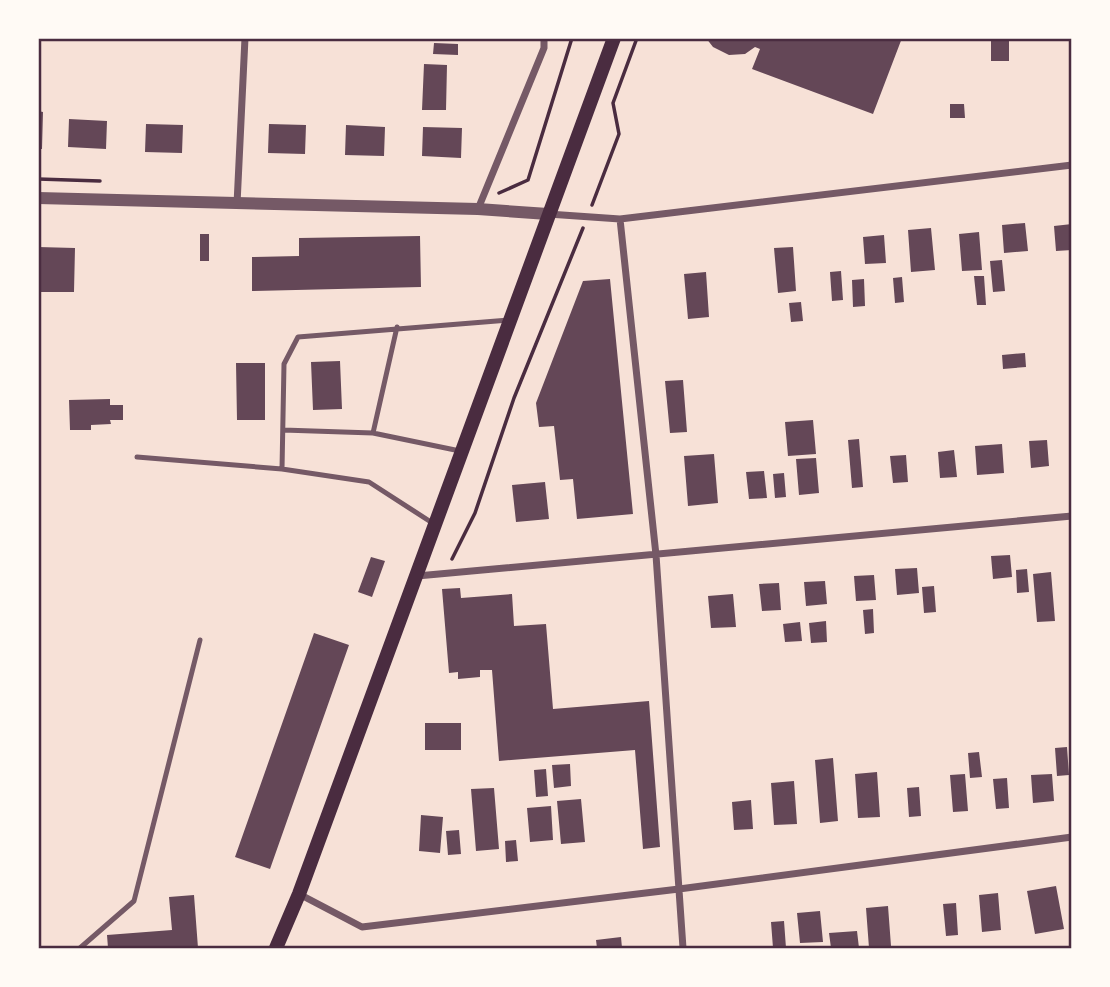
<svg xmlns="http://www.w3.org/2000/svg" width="1110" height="987" viewBox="0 0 1110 987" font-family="'IBM Plex Sans',sans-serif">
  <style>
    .building { fill: #644757 }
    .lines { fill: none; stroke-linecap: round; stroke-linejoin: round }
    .path { stroke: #4a2c40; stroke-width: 3.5 }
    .service { stroke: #755966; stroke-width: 5 }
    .minor { stroke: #755966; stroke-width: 7 }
    .tertiary { stroke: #755966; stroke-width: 12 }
    .secondary { stroke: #4a2c40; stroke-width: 14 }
    .neatline { fill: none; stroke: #4a2c40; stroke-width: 2.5 }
  </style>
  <rect width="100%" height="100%" fill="#f7e1d7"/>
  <!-- building -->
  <path class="building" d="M706,38H902L873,114L752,69L760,49L755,47L745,54L729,55L713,47Z
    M991,38H1009V61H991Z
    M434,43L458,44V55L433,54Z
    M424,64L447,65L446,110H422Z
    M950,104H964L965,118H950Z
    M38,111L43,112L42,149H38Z
    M69,119L107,121L106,149L68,147Z
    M146,124L183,125L182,153L145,152Z
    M269,124L306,125L305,154L268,153Z
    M346,125L385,127L384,156L345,155Z
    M423,127L462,128L461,158L422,156Z
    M1025,223L1028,251L1004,253L1002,225Z
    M1072,224V250L1056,251L1054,226Z
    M931,228L935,270L911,272L908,230Z
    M979,232L982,270L962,271L959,234Z
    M200,234H209V261H200Z
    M884,235L886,263L865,264L863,237Z
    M420,236L421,287L252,291V257L299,256V238Z
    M38,247L75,248L74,292H38Z
    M793,247L796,291L778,293L774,248Z
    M1002,260L1005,291L993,292L990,261Z
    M841,271L843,300L832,301L830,272Z
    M706,272L709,317L688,319L684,274Z
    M974,276H984L986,305H977Z
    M902,277L904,302L895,303L893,278Z
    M610,279L633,514L577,519L573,479L560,480L554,426L539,427L536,403L583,281Z
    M864,279L865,306L853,307L852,280Z
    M801,302L803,321L791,322L789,303Z
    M1025,353L1026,367L1003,369L1002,355Z
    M340,361L342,409L313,410L311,362Z
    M236,363H265V420H237Z
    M683,380L687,432L670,433L665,381Z
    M110,399V405H123V420H110L111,424L91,425V430H70L69,400Z
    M813,420L816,454L788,456L785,422Z
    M859,439L863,487L852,488L848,440Z
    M1047,440L1049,466L1031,468L1029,441Z
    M1002,444L1004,473L977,475L975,446Z
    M954,450L957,477L940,478L938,452Z
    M714,454L718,503L688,506L684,456Z
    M906,455L908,482L893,483L890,456Z
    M816,458L819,493L799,495L796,459Z
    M764,471L767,498L749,499L746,472Z
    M784,473L786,497L775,498L773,474Z
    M545,482L549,519L516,522L512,485Z
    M1010,555L1012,577L993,579L991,556Z
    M371,557L385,561L372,597L358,592Z
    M917,568L919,593L897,595L895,569Z
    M1027,569L1029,592L1017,593L1016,570Z
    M1051,572L1055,621L1037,622L1033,574Z
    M874,575L876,600L856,601L854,576Z
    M825,581L827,604L806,606L804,582Z
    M779,583L781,610L762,611L759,584Z
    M934,586L936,612L924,613L922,587Z
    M460,588L461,598L512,594L514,626L546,624L553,709L649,701L660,847L643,849L635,750L499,761L492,670H480V677L458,679V672L449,673L442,589Z
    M733,594L736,627L711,628L708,596Z
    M873,609L874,633L865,634L863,610Z
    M826,621L827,642L811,643L809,623Z
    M800,622L802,641L785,642L783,624Z
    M314,633L349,645L270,869L235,857Z
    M425,723H461V750H425Z
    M1067,747L1069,775L1057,776L1055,748Z
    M979,752L982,777L970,778L968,753Z
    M833,758L838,821L820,823L815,760Z
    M570,764L571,786L554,788L552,765Z
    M546,769L548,796L536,797L534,770Z
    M877,772L880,817L858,818L855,774Z
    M965,774L968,811L953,812L950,775Z
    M1052,774L1054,801L1033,803L1031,775Z
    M1007,778L1009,808L996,809L993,779Z
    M794,781L797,824L774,825L771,783Z
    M919,787L921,816L909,817L907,788Z
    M494,788L499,849L476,851L471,789Z
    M581,799L585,842L561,844L557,801Z
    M751,800L753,829L734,830L732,802Z
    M551,806L553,840L530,842L527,808Z
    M421,815L443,817L440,853L419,851Z
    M459,830L461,854L448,855L446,831Z
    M516,840L518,861L506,862L505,841Z
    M1056,886L1064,929L1035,934L1027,891Z
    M998,893L1001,930L982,932L979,895Z
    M194,895L198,948H108L107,935L172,930L169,897Z
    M956,903L958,935L946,936L943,904Z
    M888,906L891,946L869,948L866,908Z
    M820,911L823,942L800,943L797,913Z
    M784,921L786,948H773L771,922Z
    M857,931L859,948H831L829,933Z
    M621,937L622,948H597L596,940Z"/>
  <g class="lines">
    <!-- path -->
    <path class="path" d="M38,179L100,181
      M499,193L528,180L572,38
      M592,205L619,134L613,103L637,38
      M452,559L475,513L514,398L583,228"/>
    <!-- service -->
    <path class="service" d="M283,430L373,433L460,451
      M373,433L397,327
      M137,457L282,469L369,482L434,524
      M282,469L284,364L298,337L509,320
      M80,948L134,901L200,640"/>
    <!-- minor -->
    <path class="minor" d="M237,204L245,38
      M478,209L544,48V38
      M548,214L620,219L1072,165
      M620,219L656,555L683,948
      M417,576L1072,516
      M299,894L362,927L679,889L1072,837"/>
    <!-- tertiary -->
    <path class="tertiary" d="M38,198L478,209L548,214"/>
    <!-- secondary -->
    <path class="secondary" d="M276,948L299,894L614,38"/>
  </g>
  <!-- border -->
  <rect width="1110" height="987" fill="none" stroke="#fffaf5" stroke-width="80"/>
  <rect x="40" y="40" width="1030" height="907" class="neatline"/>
</svg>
